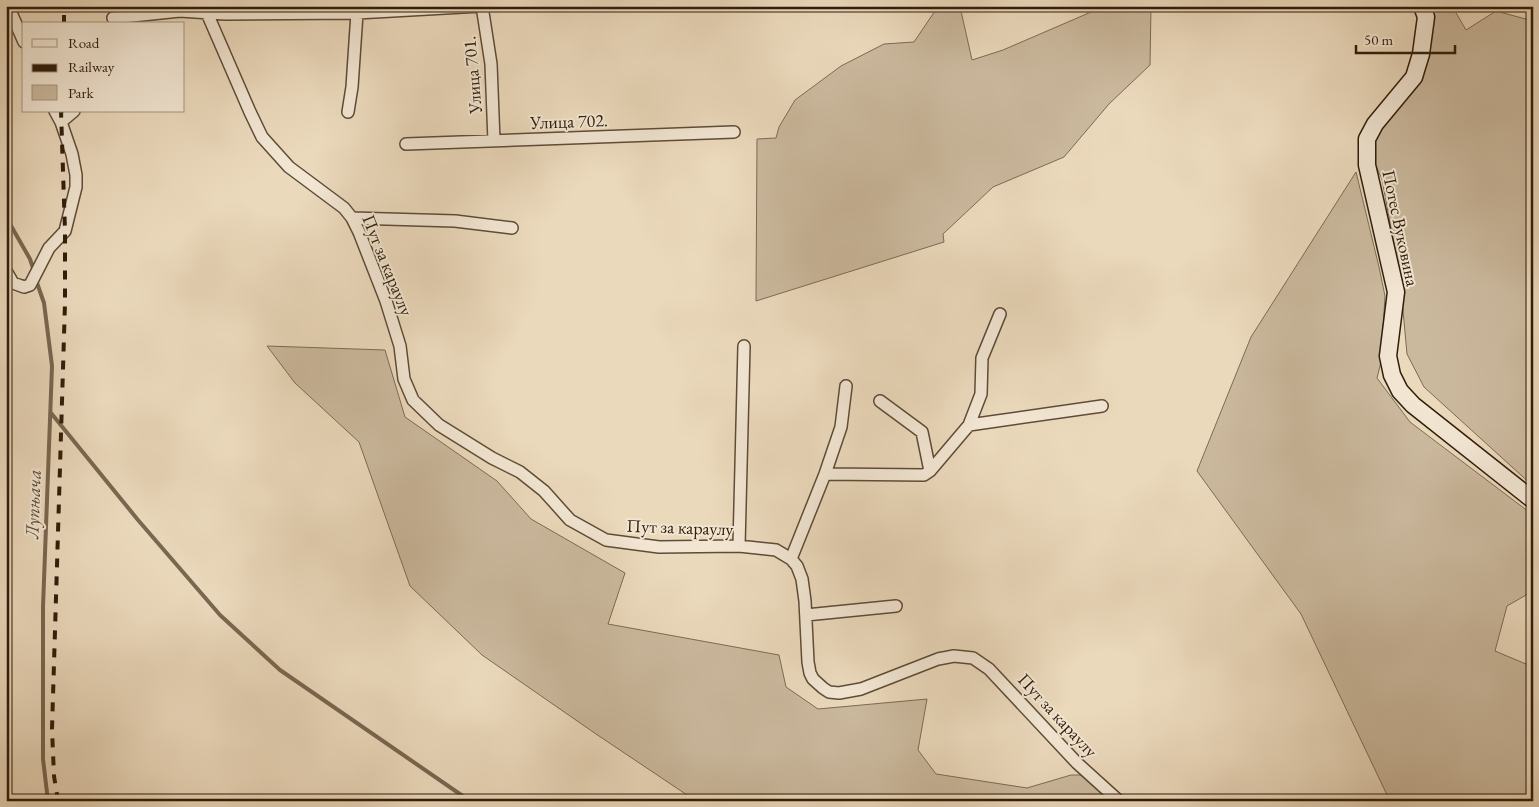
<svg xmlns="http://www.w3.org/2000/svg" width="1539" height="807" viewBox="0 0 1539 807" font-family="'EB Garamond',serif">
  <style>
    .green { fill: #cbb99e; stroke: #7c6b54 }
    .lines { fill: none; stroke-linecap: round; stroke-linejoin: round }
    .stream { stroke: #796751; stroke-width: 4 }
    .street-casing { stroke: #5d4c37; stroke-width: 14 }
    .secondary-casing { stroke: #2e1d0b; stroke-width: 19 }
    .street { stroke: #f2e6d3; stroke-width: 11 }
    .secondary { stroke: #f2e6d3; stroke-width: 16 }
    .rail { stroke: #2e1d0b; stroke-width: 4; stroke-dasharray: 9 9; stroke-linecap: butt }
    .labels { text-anchor: middle; dominant-baseline: central; stroke-width: 4; stroke-linejoin: round; paint-order: stroke }
    .street-label { font-size: 18px; fill: #2e1d0b; stroke: #f2e6d3 }
    .water-label { font-size: 19px; font-style: italic; fill: #5a4834; stroke: #f2e6d3 }
  </style>
  <rect width="100%" height="100%" fill="#ebd9bc"/>
  <filter id="stains"><feTurbulence type="fractalNoise" baseFrequency=".004" numOctaves="4"/><feColorMatrix values="0 0 0 0 .2 0 0 0 0 .09 0 0 0 0 .02 0 0 0 .5 -.17"/></filter>
  <radialGradient id="worn" r=".72"><stop offset=".6" stop-color="#630" stop-opacity="0"/><stop offset="1" stop-color="#630" stop-opacity=".3"/></radialGradient>
  <!-- green -->
  <path class="green" d="M1105,6H1151L1150,65L1109,104L1064,157L993,187L943,234L944,242L756,301L757,139L776,138L779,127L795,100L841,66L884,44L914,42L937,8L961,11L972,60L1003,50Z
    M1433,6H1452L1466,30L1496,11L1533,21V486L1424,387L1407,354L1400,278L1382,179L1365,143L1428,54L1432,7Z
    M1356,172L1379,267L1385,296L1381,362L1377,378L1410,422L1533,515V591L1507,606L1495,651L1533,667V801H1396L1388,797L1301,614L1197,471L1251,337Z
    M267,346L385,350L405,417L497,481L531,519L625,573L608,624L779,655L786,687L818,709L927,699L918,750L936,774L1027,788L1071,775H1085L1111,801H696L596,734L482,655L410,586L359,442L295,383Z"/>
  <g class="lines">
    <!-- stream -->
    <path class="stream" d="M6,217L30,259L34,271
      M36,280L44,303L52,366L43,607V759L48,801
      M51,413L138,520L220,615L280,670L470,801"/>
    <defs>
      <path id="street" d="M8,6L24,42
        M482,6L491,64L494,141
        M207,13L250,112L262,137L289,167L344,208L352,218L359,232L386,301L400,346L404,379L413,400L439,425L492,458L520,472L544,491L570,520L606,540L659,547L739,546L776,550L791,559L797,566L802,579L805,601L808,662L810,673L813,679L823,688L829,692L839,693L861,689L938,659L954,656L973,658L989,669L1077,763L1119,801
        M113,18L180,11L225,14L357,13L481,6
        M348,112L352,87L357,13
        M61,122L74,111
        M406,144L734,132
        M352,218L455,221L512,228
        M6,271L13,283L24,287L30,285L49,248L65,231L76,187V175L72,154L61,122L55,111
        M880,401L922,432L930,471
        M969,425L1102,406
        M825,474L924,475L930,471L969,425L981,394L982,358L1000,314
        M739,546L744,346
        M791,559L825,474L841,427L846,386
        M806,615L896,606"/>
      <path id="secondary" d="M1422,6L1426,17L1421,54L1414,77L1375,124L1367,139V165L1396,292L1388,356L1392,375L1400,391L1413,405L1533,500"/>
    </defs>
    <!-- street casing -->
    <use href="#street" class="street-casing"/>
    <!-- secondary casing -->
    <use href="#secondary" class="secondary-casing"/>
    <!-- street -->
    <use href="#street" class="street"/>
    <!-- secondary -->
    <use href="#secondary" class="secondary"/>
    <!-- rail -->
    <path class="rail" d="M64,24V6
      M58,801L54,776L52,729L65,303V231L61,111"/>
  </g>
  <g class="labels">
    <!-- street labels -->
    <g class="street-label">
      <text transform="translate(472 75) rotate(-95)">Улица 701.</text>
      <text transform="translate(569 121) rotate(-2)">Улица 702.</text>
      <text transform="translate(1401 228) rotate(78)">Потес Вуковина</text>
      <text transform="translate(388 265) rotate(68)">Пут за караулу</text>
      <text transform="translate(680 527) rotate(2)">Пут за караулу</text>
      <text transform="translate(1058 715) rotate(47)">Пут за караулу</text>
    </g>
    <!-- water labels -->
    <g class="water-label">
      <text transform="translate(33 504) rotate(-88)">Лупњача</text>
    </g>
  </g>
  <!-- margin -->
  <rect width="1539" height="807" fill="none" stroke="#ebd9bc" stroke-width="25"/>
  <rect x="8" y="8" width="1524" height="792" fill="none" stroke="#2e1d0b" stroke-width="2.5"/>
  <rect x="12" y="12" width="1514" height="782" fill="none" stroke="#2e1d0b"/>
  <!-- legend -->
  <rect x="22" y="22" width="162" height="90" fill="#f2e6d3" stroke="#a49683"/>
  <rect x="32" y="39" width="25" height="8" fill="#f2e6d3" stroke="#a49683"/>
  <text x="68" y="48" font-size="15" fill="#2e1d0b">Road</text>
  <rect x="32" y="64" width="25" height="8" fill="#2e1d0b" stroke="#a49683"/>
  <text x="68" y="72" font-size="15" fill="#2e1d0b">Railway</text>
  <rect x="32" y="85" width="25" height="15" fill="#cbb99e" stroke="#a49683"/>
  <text x="68" y="98" font-size="15" fill="#2e1d0b">Park</text>
  <!-- scale -->
  <path d="M1356 45v8h99v-8" fill="none" stroke="#2e1d0b" stroke-width="2.5"/>
  <text x="1364" y="45" font-size="15" fill="#2e1d0b" stroke="#f2e6d3" stroke-width="4" paint-order="stroke">50 m</text>
  <rect width="100%" height="100%" filter="url(#stains)"/>
  <rect width="100%" height="100%" fill="url(#worn)"/>
</svg>
